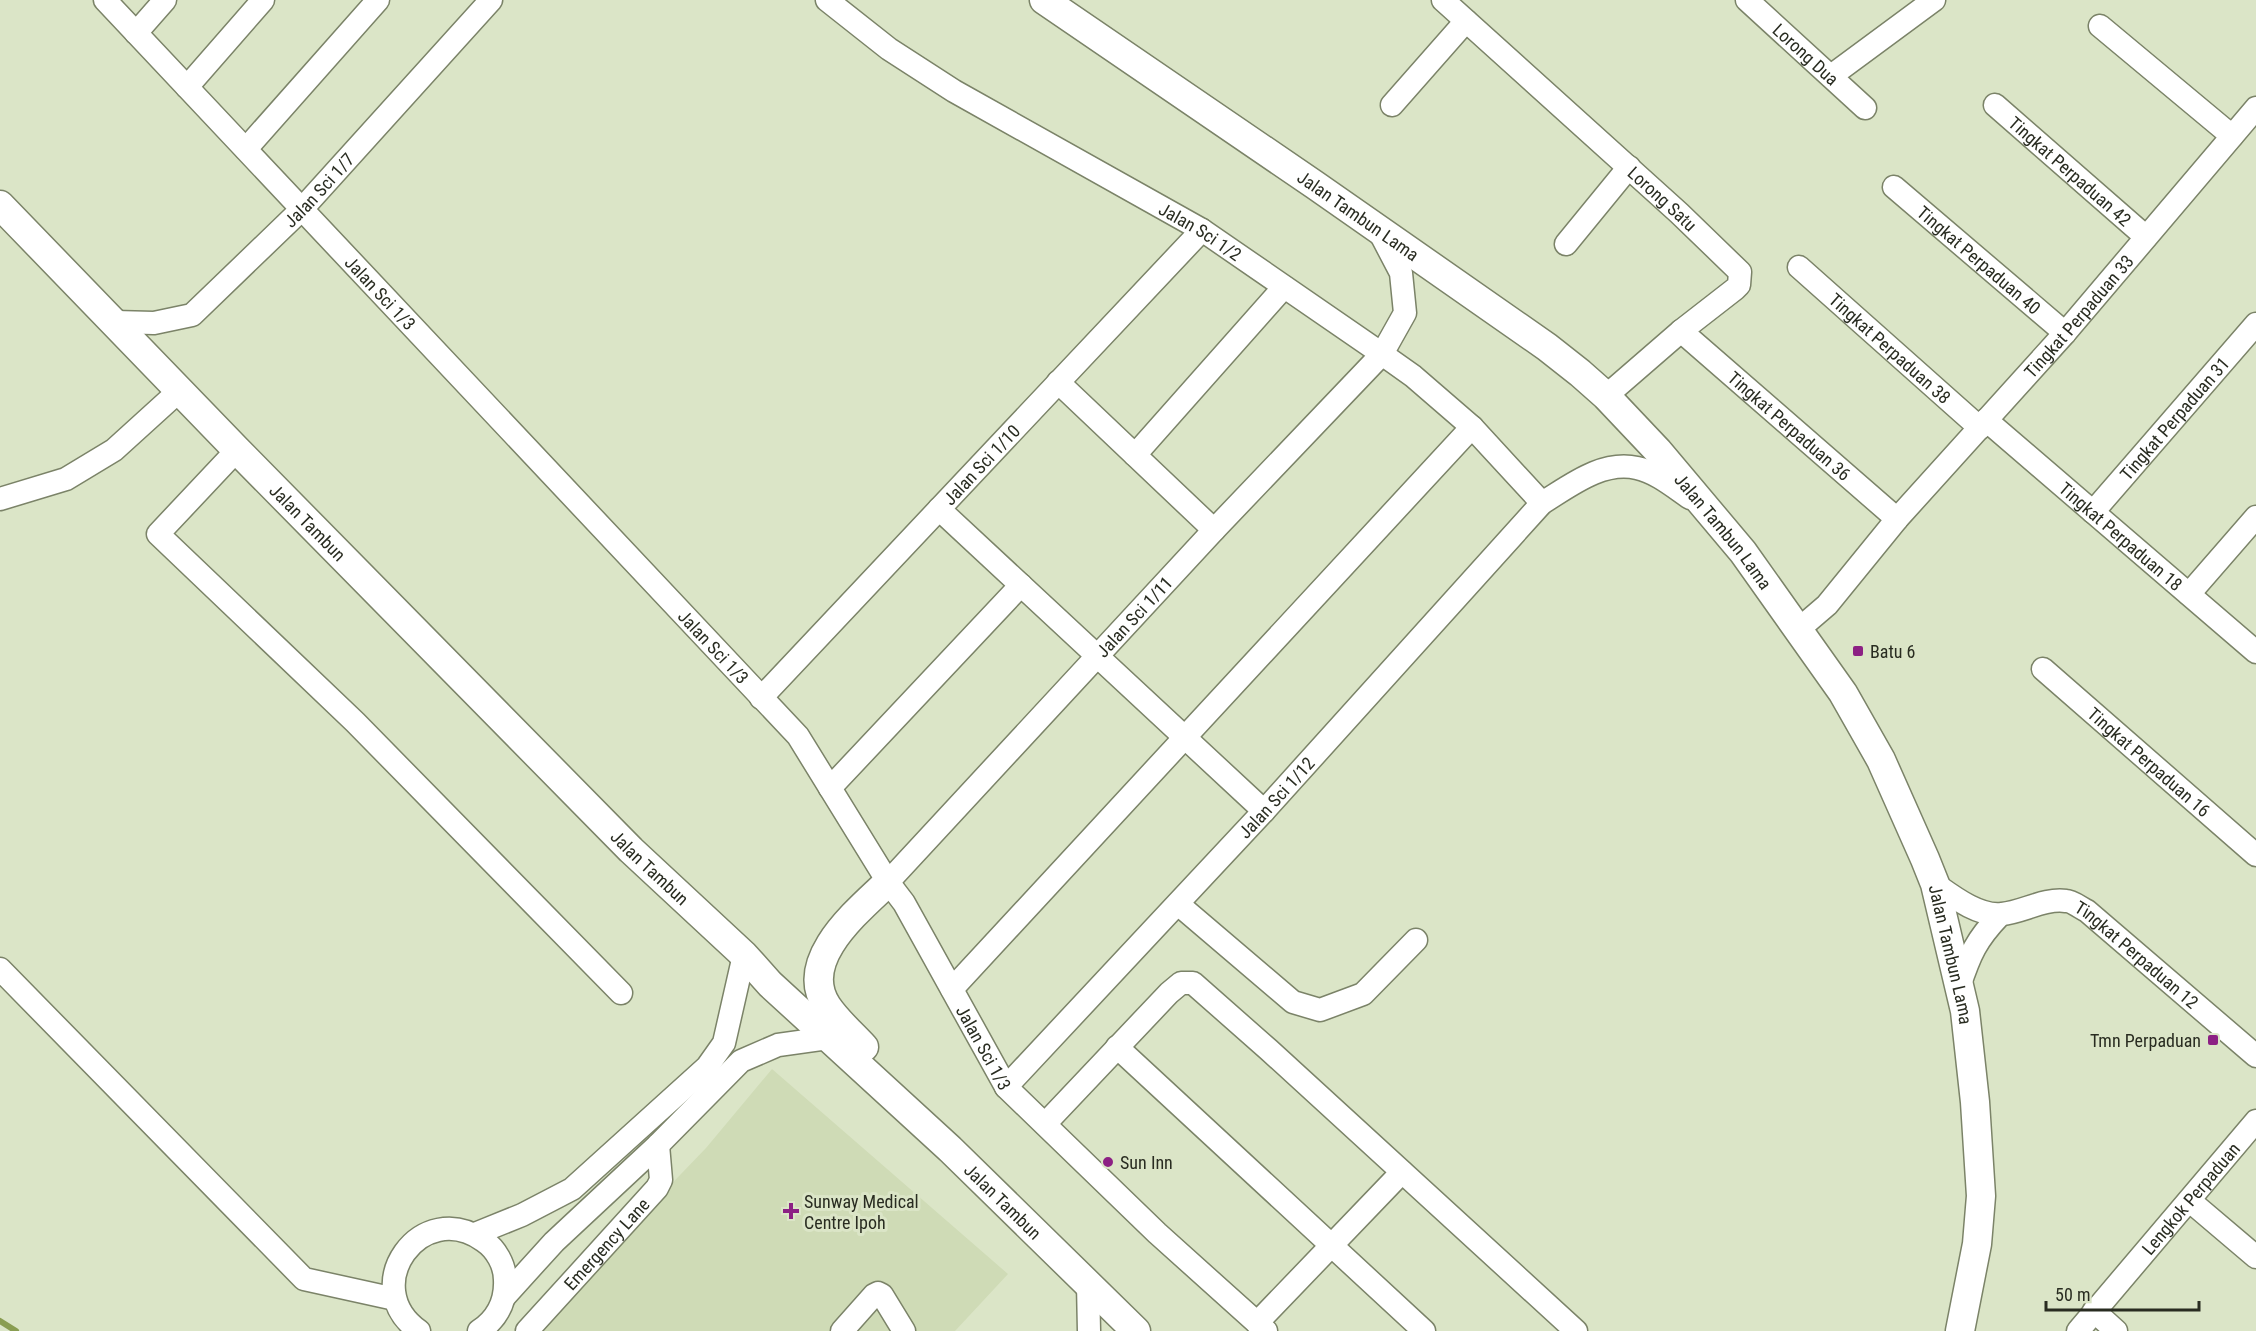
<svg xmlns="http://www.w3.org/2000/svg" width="2256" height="1331" viewBox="0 0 2256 1331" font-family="'Roboto Condensed',sans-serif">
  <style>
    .built { fill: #cfdbb6 }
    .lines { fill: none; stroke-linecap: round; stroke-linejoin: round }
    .stream { stroke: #899d51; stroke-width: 6 }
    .minor-casing { stroke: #7b8368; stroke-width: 25 }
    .major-casing { stroke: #7b8368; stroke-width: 31 }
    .minor { stroke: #fff; stroke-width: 22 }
    .major { stroke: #fff; stroke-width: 28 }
    .poi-dot { fill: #8c2084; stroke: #dbe5c7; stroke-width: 2 }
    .labels { text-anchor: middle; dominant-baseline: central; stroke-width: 6; stroke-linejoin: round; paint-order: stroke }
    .street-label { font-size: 18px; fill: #292c21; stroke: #dbe5c7 }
    .poi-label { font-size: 18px; fill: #292c21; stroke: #dbe5c7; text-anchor: start }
  </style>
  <rect width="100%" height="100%" fill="#dbe5c7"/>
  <!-- built -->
  <path class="built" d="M772,1069L1008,1274L955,1331H530L706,1148Z"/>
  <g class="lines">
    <!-- stream -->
    <path class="stream" d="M0,1321L16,1331"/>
    <defs>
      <g id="minor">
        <path id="s1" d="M105,0L798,736L888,882L904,903L1006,1087L1157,1233L1266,1331"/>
        <path id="s2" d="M827,0L889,49L954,91L1202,230L1382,354L1413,376L1472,427L1542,503"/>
        <path id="s3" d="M1443,0L1679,213L1740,272L1739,285L1735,289L1681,331L1606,396"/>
        <path id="s4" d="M1747,0L1865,108"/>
        <path d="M2100,26L2232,136"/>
        <path d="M136,33L165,0"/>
        <path d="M1831,76L1934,0"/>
        <path d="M187,87L263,0"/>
        <path d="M1392,105L1466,21"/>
        <path id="s5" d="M1995,105L2146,237"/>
        <path d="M246,149L378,0"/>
        <path id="s6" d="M1894,187L2065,333"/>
        <path d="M1566,244L1629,167"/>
        <path id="s7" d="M1799,267L1980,428"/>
        <path id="s8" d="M115,322L154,323L192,315L302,209L491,0"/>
        <path id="s9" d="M1681,331L1897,519"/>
        <path d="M1058,382L1214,530"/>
        <path id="s10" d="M1986,420L2256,652"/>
        <path d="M237,450L158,534L355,722L621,993"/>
        <path d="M1135,455L1284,287"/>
        <path d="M0,499L66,479L114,450L179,391"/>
        <path d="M939,509L1264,811"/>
        <path id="s11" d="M2093,512L2256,324"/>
        <path d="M2189,594L2256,517"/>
        <path id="s12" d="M1799,629L1827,605L1897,519L2065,333L2256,108"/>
        <path id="s13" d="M2043,669L2256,855"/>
        <path id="s14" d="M761,698L1202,230"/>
        <path d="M830,788L1021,585"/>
        <path id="s15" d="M888,882L1214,530L1382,354L1405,313L1401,273L1378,229"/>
        <path id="s16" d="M1935,884C1952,896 1979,917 2002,914C2023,912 2044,898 2066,901C2072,901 2081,908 2087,911L2256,1056"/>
        <path d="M1178,904L1293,1002L1320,1010L1363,994L1416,940"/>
        <path d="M0,969L304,1279L395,1299"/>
        <path d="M1959,987C1970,954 1976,940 2000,915"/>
        <path d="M952,989L1472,427"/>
        <path d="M1117,1047L1424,1331"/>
        <path id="s17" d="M1006,1087L1264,811L1542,503C1570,486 1602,460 1637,468C1656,472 1674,487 1690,498"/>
        <path d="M1045,1124L1169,993L1181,983H1193L1269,1050L1576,1331"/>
        <path d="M2190,1201L2256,1257"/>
        <path d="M475,1234L522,1215L572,1189L707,1067L724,1043L744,955"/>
        <path d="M1088,1284L1089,1331"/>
        <path d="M505,1296L554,1242L658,1145L741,1061L778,1045L828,1038"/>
        <path d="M2094,1311L2116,1331"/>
        <path d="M1257,1323L1402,1172"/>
        <path d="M419,1331C357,1287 421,1196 484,1241C496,1249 505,1265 505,1280C506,1302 497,1319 479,1331"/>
        <path id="s18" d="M527,1331L657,1188L661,1180L658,1145"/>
        <path d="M842,1331L874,1295L878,1293L882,1295L904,1331"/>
        <path id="s19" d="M2078,1331L2256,1121"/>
      </g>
      <g id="major">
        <path id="s20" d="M1044,0L1315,185L1547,347L1580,373L1606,396L1658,451L1743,552L1843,693L1881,760L1925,859L1935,884L1965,1011L1975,1102L1981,1196L1977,1244L1960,1331"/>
        <path id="s21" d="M0,205L237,450L631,850L744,955L770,984L950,1149L1136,1331"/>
        <path d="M864,1047C852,1034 837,1021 827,1006C796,960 859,910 888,882"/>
      </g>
    </defs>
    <!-- minor casing -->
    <use href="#minor" class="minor-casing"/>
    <!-- major casing -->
    <use href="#major" class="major-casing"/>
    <!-- minor -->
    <use href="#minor" class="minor"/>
    <!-- major -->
    <use href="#major" class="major"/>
  </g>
  <!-- markers -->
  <g class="poi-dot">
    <rect x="1852" y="645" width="12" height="12" rx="3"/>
    <rect x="2207" y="1034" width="12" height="12" rx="3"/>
    <circle cx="1108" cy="1162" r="6"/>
    <path d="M788 1202h6v6h6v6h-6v6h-6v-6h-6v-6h6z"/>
  </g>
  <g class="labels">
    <!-- street labels -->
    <g class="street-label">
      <text stroke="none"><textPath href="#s4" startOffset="80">Lorong Dua</textPath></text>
      <text stroke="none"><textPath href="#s5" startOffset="100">Tingkat Perpaduan 42</textPath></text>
      <text stroke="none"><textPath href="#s8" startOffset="256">Jalan Sci 1/7</textPath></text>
      <text stroke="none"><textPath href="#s3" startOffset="296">Lorong Satu</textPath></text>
      <text stroke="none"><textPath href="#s20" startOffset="381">Jalan Tambun Lama</textPath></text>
      <text stroke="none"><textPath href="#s2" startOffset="440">Jalan Sci 1/2</textPath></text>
      <text stroke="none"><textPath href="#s6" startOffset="112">Tingkat Perpaduan 40</textPath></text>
      <text stroke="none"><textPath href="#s1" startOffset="402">Jalan Sci 1/3</textPath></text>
      <text stroke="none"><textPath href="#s12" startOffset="420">Tingkat Perpaduan 33</textPath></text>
      <text stroke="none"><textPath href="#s7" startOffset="122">Tingkat Perpaduan 38</textPath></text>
      <text stroke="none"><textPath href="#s11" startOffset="124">Tingkat Perpaduan 31</textPath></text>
      <text stroke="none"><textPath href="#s9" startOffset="144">Tingkat Perpaduan 36</textPath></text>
      <text stroke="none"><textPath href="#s14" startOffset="321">Jalan Sci 1/10</textPath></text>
      <text stroke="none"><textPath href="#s21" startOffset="442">Jalan Tambun</textPath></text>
      <text stroke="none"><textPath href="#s20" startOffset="867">Jalan Tambun Lama</textPath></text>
      <text stroke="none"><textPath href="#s10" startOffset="178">Tingkat Perpaduan 18</textPath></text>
      <text stroke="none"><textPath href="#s15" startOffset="362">Jalan Sci 1/11</textPath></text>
      <text stroke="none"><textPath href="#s1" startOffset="888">Jalan Sci 1/3</textPath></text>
      <text stroke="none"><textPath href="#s13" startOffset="141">Tingkat Perpaduan 16</textPath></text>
      <text stroke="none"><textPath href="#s17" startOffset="396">Jalan Sci 1/12</textPath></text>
      <text stroke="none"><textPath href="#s21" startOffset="928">Jalan Tambun</textPath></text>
      <text stroke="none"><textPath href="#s20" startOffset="1353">Jalan Tambun Lama</textPath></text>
      <text stroke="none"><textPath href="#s16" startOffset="230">Tingkat Perpaduan 12</textPath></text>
      <text stroke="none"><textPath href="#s1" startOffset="1374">Jalan Sci 1/3</textPath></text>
      <text stroke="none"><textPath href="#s19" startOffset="174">Lengkok Perpaduan</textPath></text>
      <text stroke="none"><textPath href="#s21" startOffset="1414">Jalan Tambun</textPath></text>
      <text stroke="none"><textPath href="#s18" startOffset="118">Emergency Lane</textPath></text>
    </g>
    <!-- poi labels -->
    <g class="poi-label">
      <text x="1870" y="651">Batu 6</text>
      <text x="2201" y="1040" text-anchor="end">Tmn Perpaduan</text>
      <text x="1120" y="1162">Sun Inn</text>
      <text x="804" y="1201">Sunway Medical<tspan x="804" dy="21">Centre Ipoh</tspan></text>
    </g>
  </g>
  <!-- scale -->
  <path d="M2046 1301v9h153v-9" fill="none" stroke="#292c21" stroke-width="3"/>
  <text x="2055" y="1301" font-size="18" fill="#292c21" stroke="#dbe5c7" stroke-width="4.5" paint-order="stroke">50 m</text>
</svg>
